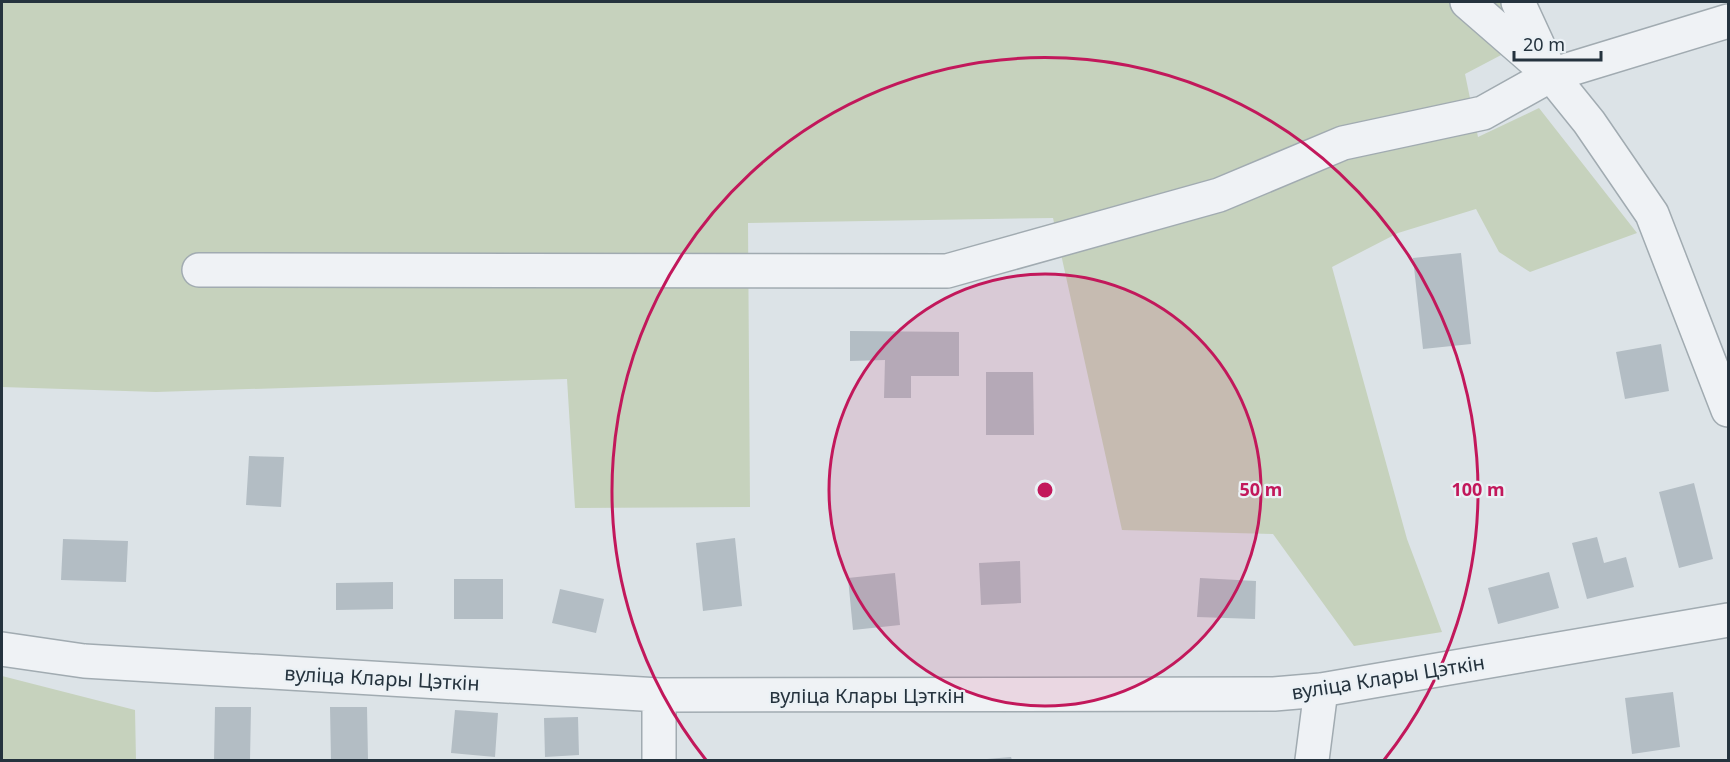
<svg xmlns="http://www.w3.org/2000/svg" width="1730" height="762" viewBox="0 0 1730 762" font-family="'Noto Sans',sans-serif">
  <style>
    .green { fill: #c6d2bd }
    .building { fill: #b3bdc4 }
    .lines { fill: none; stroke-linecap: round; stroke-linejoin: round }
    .minor-casing { stroke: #a1abb1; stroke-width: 36 }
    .minor { stroke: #eff2f5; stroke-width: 33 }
    .ring { fill: none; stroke: #c2185b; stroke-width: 3 }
    .labels { text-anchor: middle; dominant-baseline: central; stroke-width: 4.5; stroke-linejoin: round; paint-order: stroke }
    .street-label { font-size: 20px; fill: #25333e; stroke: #ebf1f5 }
    .centre { fill: #c2185b; stroke: #ebf1f5; stroke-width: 3 }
    .ring-label { font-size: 18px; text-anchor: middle; font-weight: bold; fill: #c2185b; stroke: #ebf1f5; stroke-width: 4.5; stroke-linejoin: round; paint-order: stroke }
  </style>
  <rect width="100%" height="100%" fill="#dce3e7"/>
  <!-- green -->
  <path class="green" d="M2,2H1502L1524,43L1465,74L1478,137L1539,108L1637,233L1530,272L1499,252L1476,209L1398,233L1332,267L1407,539L1442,632L1354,646L1273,534L1122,530L1053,218L748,223L750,507L575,508L567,379L156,392L2,387Z
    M2,676L135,710L136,760H2Z"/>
  <!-- building -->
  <path class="building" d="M1461,253L1471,344L1423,349L1413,258Z
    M850,331L959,332V376H911V398H884L885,360L850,361Z
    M1661,344L1669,391L1625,399L1616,352Z
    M986,372H1033L1034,435H986Z
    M249,456L284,457L281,507L246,505Z
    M1694,483L1713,559L1679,568L1659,492Z
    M1597,537L1604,563L1626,557L1634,587L1587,599L1572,543Z
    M735,538L742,606L703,611L696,543Z
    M63,539L128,541L126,582L61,580Z
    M1020,561L1021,603L981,605L979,563Z
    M1549,572L1559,608L1498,624L1488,588Z
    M895,573L900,625L853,630L848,578Z
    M1200,578L1256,581L1255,619L1197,617Z
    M454,579H503V619H454Z
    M393,582V609L336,610V583Z
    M560,589L604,599L596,633L552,623Z
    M1673,692L1680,747L1632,754L1625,698Z
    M215,707H251L250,760H214Z
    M330,707H367L368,760H331Z
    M455,710L498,713L495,757L451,753Z
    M578,717L579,755L545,757L544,718Z
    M1011,757L1012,760H987V759Z"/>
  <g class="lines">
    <defs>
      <path id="minor" d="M1467,2L1551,75L1589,122L1652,214L1728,410
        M1518,2L1547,65
        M199,270L947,271L1219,195L1343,143L1483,113L1551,75L1728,21
        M2,649L84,661L659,695L1274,694L1321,690L1728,620
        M659,695V760
        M1312,760L1321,690"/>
    </defs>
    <!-- minor casing -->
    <use href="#minor" class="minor-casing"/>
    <!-- minor -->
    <use href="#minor" class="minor"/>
  </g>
  <!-- distance rings -->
  <circle cx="1045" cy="490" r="216" fill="#c2185b" fill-opacity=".12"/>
  <g class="ring">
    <circle cx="1045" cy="490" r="216"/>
    <path d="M706 760A433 433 0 1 1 1384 760"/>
  </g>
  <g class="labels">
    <!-- street labels -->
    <g class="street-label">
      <text transform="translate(1388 677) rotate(-9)">вуліца Клары Цэткін</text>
      <text transform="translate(382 678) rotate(3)">вуліца Клары Цэткін</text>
      <text x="867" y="695">вуліца Клары Цэткін</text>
    </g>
  </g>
  <circle cx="1045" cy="490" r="9" class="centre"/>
  <g class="ring-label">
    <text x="1261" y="496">50 m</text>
    <text x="1478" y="496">100 m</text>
  </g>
  <!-- border -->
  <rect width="1730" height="762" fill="none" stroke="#25333e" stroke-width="6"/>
  <!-- scale -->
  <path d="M1514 51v9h87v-9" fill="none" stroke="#25333e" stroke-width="3"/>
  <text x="1523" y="51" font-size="18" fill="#25333e" stroke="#ebf1f5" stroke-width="4.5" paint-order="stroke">20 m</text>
</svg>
